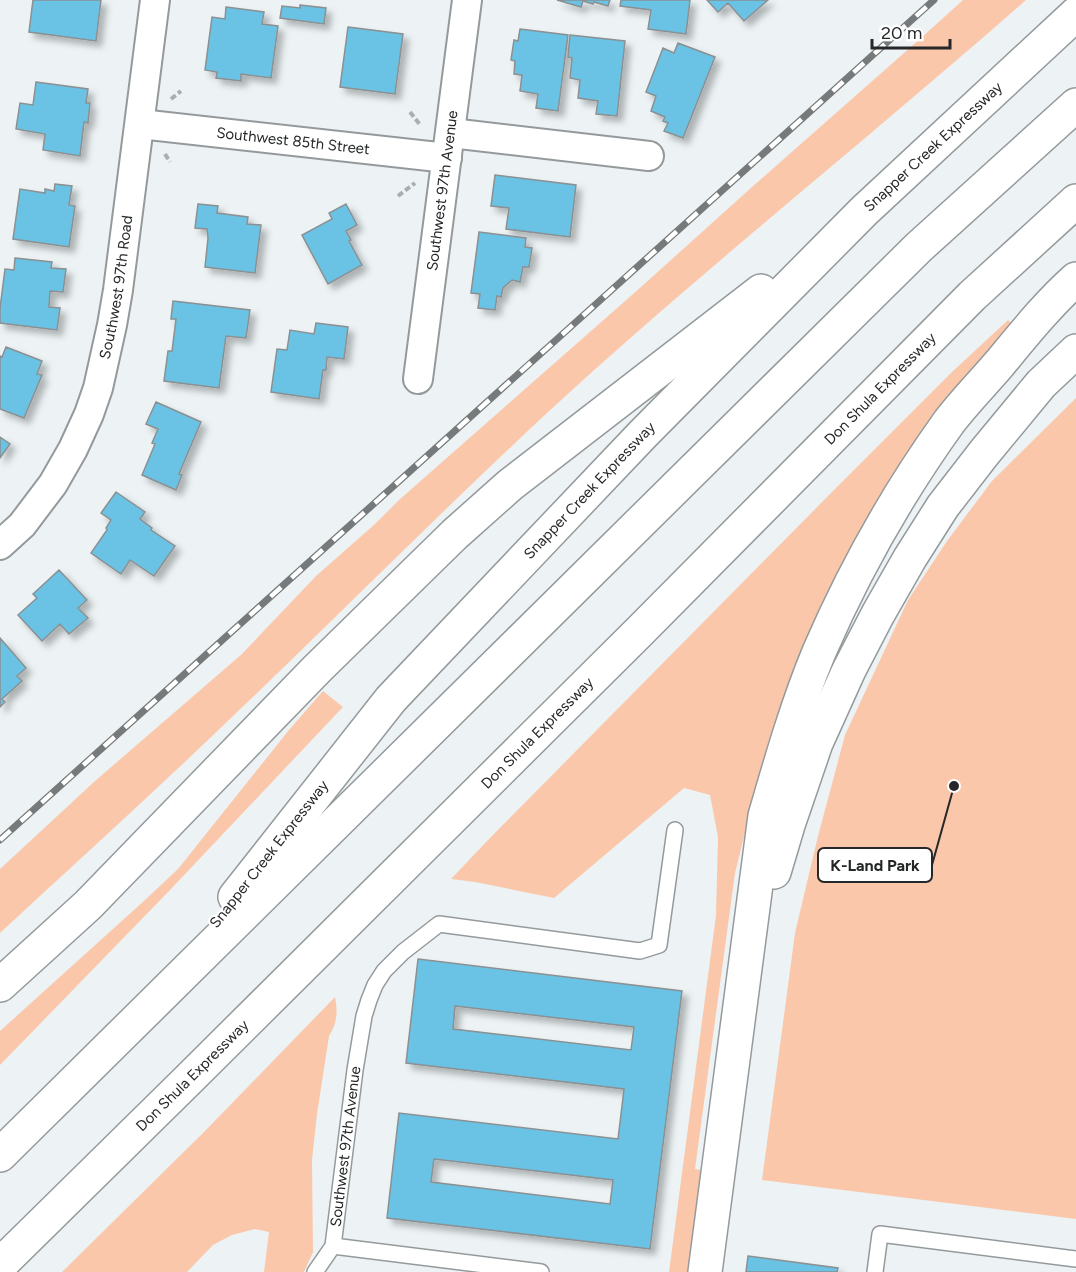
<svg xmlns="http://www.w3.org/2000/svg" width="1076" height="1272" viewBox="0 0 1076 1272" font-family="Figtree,sans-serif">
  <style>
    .green { fill: #fbc7aa }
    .building { fill: #6ac3e5; stroke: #8b9092; stroke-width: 1.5; fill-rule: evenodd; filter: url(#shadow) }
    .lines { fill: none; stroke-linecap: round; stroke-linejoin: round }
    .service-casing { stroke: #949a9c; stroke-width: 18 }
    .minor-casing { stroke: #949a9c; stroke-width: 32 }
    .motorway-casing { stroke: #949a9c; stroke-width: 36 }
    .path { stroke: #a9aeb0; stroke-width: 4; stroke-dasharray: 6 3; stroke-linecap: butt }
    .service { stroke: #fff; stroke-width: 15 }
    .minor { stroke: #fff; stroke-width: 28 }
    .motorway { stroke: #fff; stroke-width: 33 }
    .rail-casing { stroke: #767a7b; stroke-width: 7 }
    .rail { stroke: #fff; stroke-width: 4.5; stroke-dasharray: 14; stroke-linecap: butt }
    .labels { text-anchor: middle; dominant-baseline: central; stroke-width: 4.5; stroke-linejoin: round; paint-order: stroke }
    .street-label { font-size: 15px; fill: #252728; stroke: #fff }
    .leader { fill: none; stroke: #252728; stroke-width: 2 }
    .callout-dot { fill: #252728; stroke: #fff; stroke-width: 2 }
    .callout { fill: #fff; stroke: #252728; stroke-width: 2 }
    .callout-label { font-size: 16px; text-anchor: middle; font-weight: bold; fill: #252728 }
  </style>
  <defs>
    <filter id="shadow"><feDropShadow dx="5.5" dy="5.5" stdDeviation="3" flood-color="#0004"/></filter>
  </defs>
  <rect width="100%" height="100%" fill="#edf3f5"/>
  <!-- green -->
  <path class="green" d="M963,0H1026C883,126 734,245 592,372C461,490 338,617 210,738C141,804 70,868 0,933V869L95,781L242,654L316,576L375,524L399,500L641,287L752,187L921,38Z
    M1008,320L1014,325L799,660L784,697L760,772L735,873L695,1169L701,1170L688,1272H669L716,915L718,837L710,795L684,788L554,898L475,882L451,879L487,841L833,491L952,372Z
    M1076,398V1219L762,1180L795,933L818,836L845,735L908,600L947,541L992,481Z
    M323,691L343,707L170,890L0,1065V1031L145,900L178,869L289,730Z
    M335,997C338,1013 337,1023 329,1036L317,1114L312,1160L313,1252L304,1272H264L269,1232L255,1229L232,1235L213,1245L187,1272H62L204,1132Z"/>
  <!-- building -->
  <path class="building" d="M33,0H101L96,41L29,32Z
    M557,0H610L608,6L594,2L593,4L583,1L581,7Z
    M621,0H690L686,34L648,29L651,10L620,6Z
    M707,0H768L744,21L728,3L718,12Z
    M300,5L326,8L324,24L280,18L282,6L300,8Z
    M226,7L264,12L262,24L278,26L271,78L241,74V81L216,78L217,72L205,70L212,17L225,19Z
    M348,27L403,34L395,94L340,87Z
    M520,29L568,35L558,111L536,108L538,94L520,91L522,75L514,74L515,61L511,60L514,40L518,41Z
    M570,35L625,41L617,116L596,114L598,101L578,98L580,80L570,78L572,58L568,57Z
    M678,43L715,57L683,138L664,131L668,123L663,121L665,117L651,111L656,96L646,92L663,48L674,53Z
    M36,82L88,89L86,103H90L88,123L84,122L80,156L43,150L45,134L16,129L20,103L33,105Z
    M495,175L576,185L570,237L506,229L509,208L491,206Z
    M55,184L72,186L69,205L75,206L69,247L13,239L20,189L45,193V189L54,191Z
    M198,204L218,206L217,213L248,217L247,224L261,225L255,273L205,267L208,238L207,229L195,228Z
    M346,204L357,225L346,231L351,240L349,241L362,265L328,284L302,235L332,219L329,213Z
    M479,232L526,238L525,247L532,248L529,267H523L520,282L512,280L503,288L501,297L497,296L495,310L478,308L480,294L471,293Z
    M15,258L52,262L51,268L66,269L63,292L50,291L49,307L60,308L57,330L0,323V308L5,269L14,270Z
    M173,301L250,310L246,338L226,336L219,388L164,381L168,351H172L176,319H171Z
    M316,323L348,327L344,359L327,357L326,370H323L319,399L271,392L277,349L287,350L290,330L314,334Z
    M6,347L42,361L37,374L42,375L24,418L0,409V356L2,357Z
    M156,402L201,422L179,474L182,475L176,490L142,475L155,444L152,443L158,429L146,424Z
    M0,437L10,444L0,458Z
    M116,492L145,512L140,519L152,528L151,530L175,546L154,576L130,560L121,574L91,553L107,530L106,528L111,520L101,513Z
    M59,570L87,600L78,608L88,618L69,634L60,624L42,641L18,615L37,598L33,594Z
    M0,638L26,668L17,676L22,681L2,699L5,702L0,707Z
    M418,959L682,991L650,1249L387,1218L399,1113L618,1139L624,1089L406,1063ZM455,1006L634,1027L631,1050L453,1029ZM434,1159L613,1180L610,1204L431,1182Z
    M748,1256L838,1268L837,1272H746Z"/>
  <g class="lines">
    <defs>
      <g id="service">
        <path d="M333,1246L541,1272"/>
        <path id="s1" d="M315,1272L333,1246L355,1070L364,1016L369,1000L375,985L384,971L403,952L439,924L640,951L659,945L675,830"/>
        <path d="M875,1272L880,1234L1076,1259"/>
      </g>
      <g id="minor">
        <path id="s2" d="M140,124L447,158"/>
        <path d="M451,133L649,156"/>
        <path id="s3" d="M418,379L467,0"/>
        <path id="s4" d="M0,545L22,525L53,484L73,449L89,414L98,388L112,325L118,290L155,0"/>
      </g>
      <g id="motorway">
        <path d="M774,872L788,825L816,743L849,670L878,614L910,558L943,506L984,453L1041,384L1076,351"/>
        <path id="s5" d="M235,897L391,699L643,434L864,211L1076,14"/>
        <path d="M0,985L88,905L317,669L455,534L510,485L761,291"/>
        <path d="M0,1155L919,247L1076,105"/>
        <path id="s6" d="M0,1265L189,1079L640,631L972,296L1076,201"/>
        <path d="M705,1272L765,816C781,761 797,705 819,652C854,571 898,493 949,422C965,401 983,383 1000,363C1024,334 1048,304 1076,279"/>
      </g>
    </defs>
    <!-- service casing -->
    <use href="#service" class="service-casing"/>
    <!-- minor casing -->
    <use href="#minor" class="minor-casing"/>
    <!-- motorway casing -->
    <use href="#motorway" class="motorway-casing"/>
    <!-- path -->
    <path class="path" d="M171,99L181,91
      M410,112L421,126
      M165,154L170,162
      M398,196L415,183"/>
    <!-- service -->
    <use href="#service" class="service"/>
    <!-- minor -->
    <use href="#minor" class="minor"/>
    <!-- motorway -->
    <use href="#motorway" class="motorway"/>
    <defs>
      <path id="rail" d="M0,840L934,0"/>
    </defs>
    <!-- rail casing -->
    <use href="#rail" class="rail-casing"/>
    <!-- rail -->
    <use href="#rail" class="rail"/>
  </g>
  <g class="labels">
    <!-- street labels -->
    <g class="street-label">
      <text stroke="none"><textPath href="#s2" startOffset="154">Southwest 85th Street</textPath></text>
      <text stroke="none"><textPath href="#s5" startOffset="1026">Snapper Creek Expressway</textPath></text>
      <text stroke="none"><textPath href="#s3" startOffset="190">Southwest 97th Avenue</textPath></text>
      <text stroke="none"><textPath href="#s4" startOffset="290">Southwest 97th Road</textPath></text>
      <text stroke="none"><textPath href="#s6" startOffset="1242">Don Shula Expressway</textPath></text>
      <text stroke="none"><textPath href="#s5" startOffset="540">Snapper Creek Expressway</textPath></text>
      <text stroke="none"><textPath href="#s6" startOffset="756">Don Shula Expressway</textPath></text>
      <text transform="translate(269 854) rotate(-52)">Snapper Creek Expressway</text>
      <text stroke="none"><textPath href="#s6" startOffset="270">Don Shula Expressway</textPath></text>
      <text stroke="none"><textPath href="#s1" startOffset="132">Southwest 97th Avenue</textPath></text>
    </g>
  </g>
  <!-- callouts -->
  <path class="leader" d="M954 786L932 865"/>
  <circle class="callout-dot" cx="954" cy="786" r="6"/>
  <rect class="callout" x="818" y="848" width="114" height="34" rx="6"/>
  <g class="callout-label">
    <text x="875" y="871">K-Land Park</text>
  </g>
  <!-- scale -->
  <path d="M872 39v9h78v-9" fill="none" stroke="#252728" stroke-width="3"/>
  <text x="881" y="39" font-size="18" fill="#252728" stroke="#ffffff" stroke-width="4.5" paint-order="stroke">20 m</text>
</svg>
